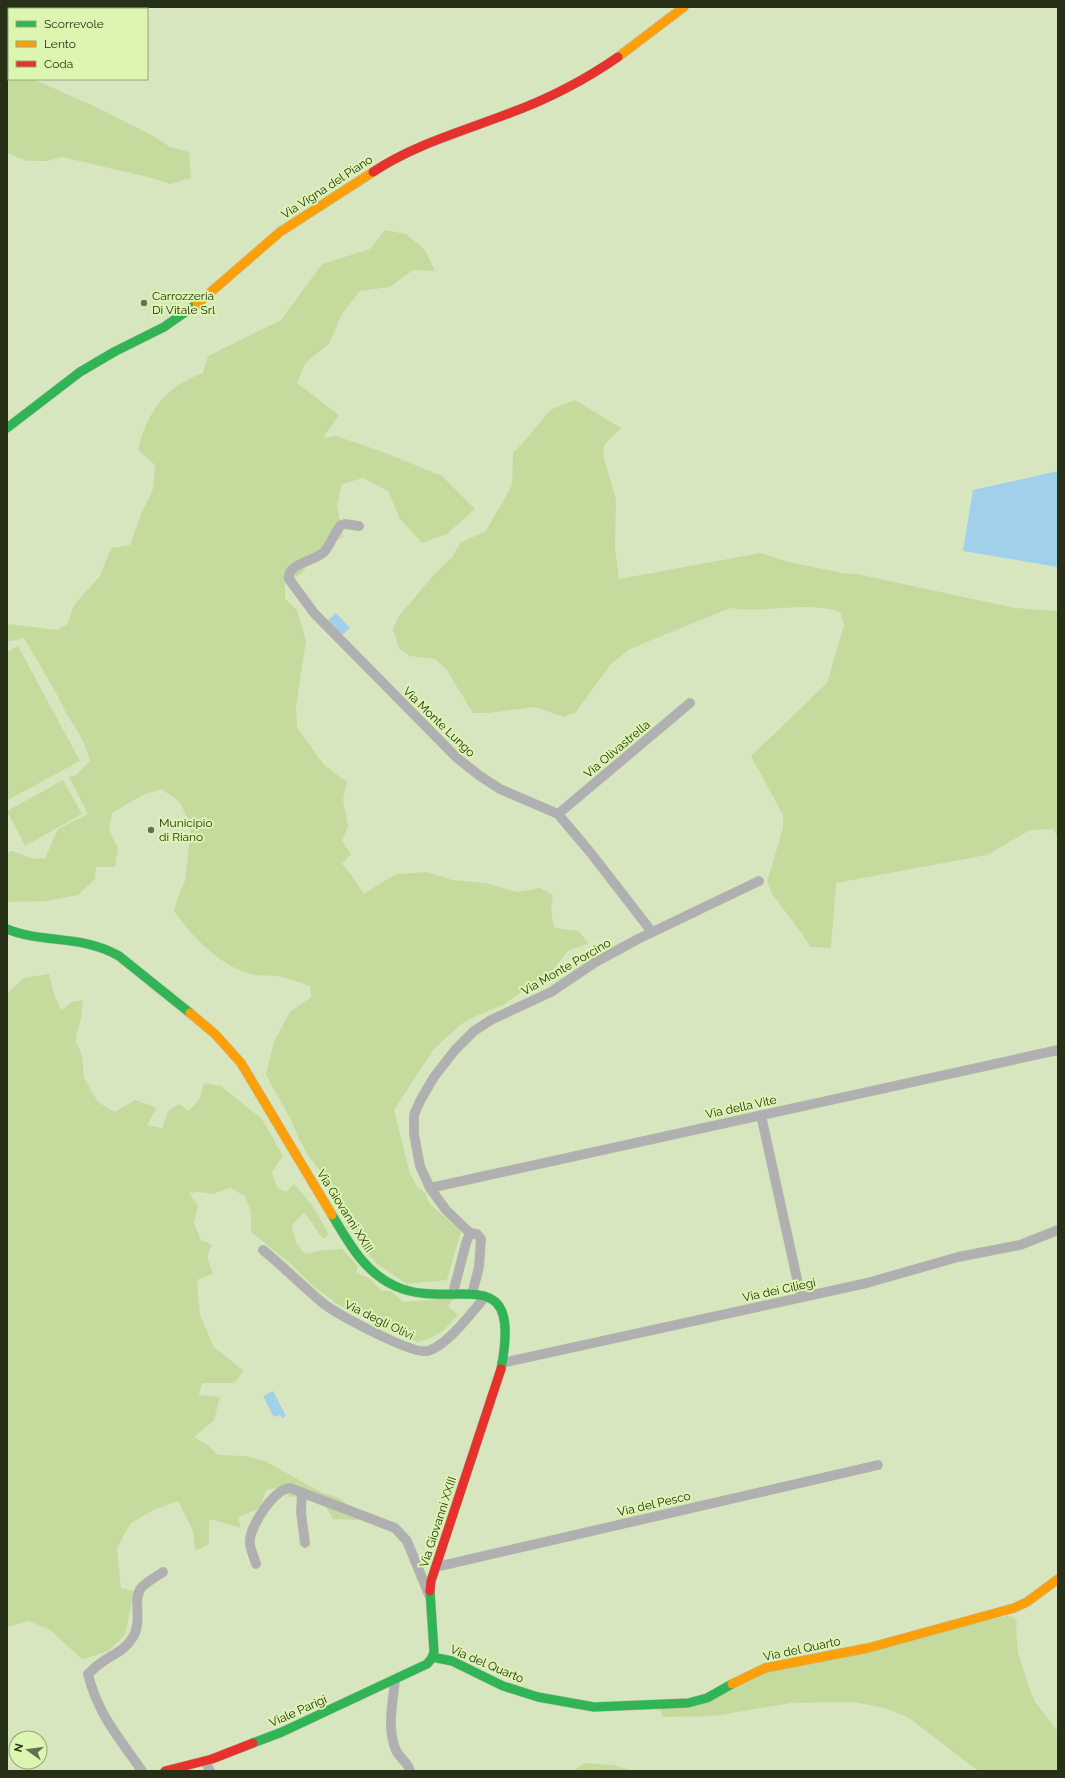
<svg xmlns="http://www.w3.org/2000/svg" width="1065" height="1778" viewBox="0 0 1065 1778" font-family="Raleway,sans-serif">
  <style>
    .green { fill: #c5db9e }
    .water { fill: #a1d1ea }
    .lines { fill: none; stroke-linecap: round; stroke-linejoin: round }
    .street-casing { stroke: #b7c2a5; stroke-width: 10 }
    .fast-casing { stroke: #b7c2a5; stroke-width: 10 }
    .slow-casing { stroke: #b7c2a5; stroke-width: 10 }
    .jam-casing { stroke: #b7c2a5; stroke-width: 10 }
    .street { stroke: #b0afb2; stroke-width: 9 }
    .fast { stroke: #30b455; stroke-width: 9 }
    .slow { stroke: #ff9f0a; stroke-width: 9 }
    .jam { stroke: #e5322d; stroke-width: 9 }
    .poi-dot { fill: #657052; stroke: #dcf5b1; stroke-width: 1.5 }
    .labels { text-anchor: middle; dominant-baseline: central; stroke-width: 4; stroke-linejoin: round; paint-order: stroke }
    .street-label { font-size: 12px; fill: #273016; stroke: #dcf5b1 }
    .poi-label { font-size: 12px; fill: #273016; stroke: #dcf5b1; text-anchor: start }
  </style>
  <rect width="100%" height="100%" fill="#d8e6c0"/>
  <!-- green -->
  <path class="green" d="M7,67L9,68V79H33L98,108L155,137L170,147L189,152L191,178L170,184L152,178L62,157L47,161H27L7,153Z
    M385,230L406,234L425,250L435,271L413,270L390,287L360,291L342,314L329,344L306,362L297,383L339,415L323,438L336,436L383,452L442,476L475,509L447,534L422,543L400,519L388,491L363,478L342,484L337,506L343,537L321,549L301,574L285,583V599L297,610L306,641L296,707L297,727L324,765L347,782L343,800L348,826L342,841L351,854L342,864L353,877L364,894L379,884L397,874L427,872L452,880L486,883L517,892L540,888L553,895L551,910L554,928L579,931L588,944L569,950L543,982L520,993L503,1005L476,1016L460,1025L433,1050L394,1110L410,1173L418,1188L425,1192L430,1204L461,1231L447,1280L407,1284L377,1264L346,1226L344,1215L327,1187L321,1172L310,1158L299,1139L290,1118L266,1075L274,1041L290,1012L311,997L310,986C298,982 287,977 274,976C268,975 261,976 255,975C223,969 192,937 174,911L178,897L185,881L191,825L179,801L161,789L143,795L112,813L109,831L118,848L115,867H96L95,879L78,895L47,901L7,902V853L12,851L34,859L45,858L58,829L88,814L69,777L76,775L90,761L86,748L77,730L67,715L56,693L24,638L7,642V625L9,624L57,630L67,625L74,605L100,576L111,548L130,545L142,512L153,489L155,465L138,450C148,411 164,387 203,373L208,356L281,320L322,264L370,249Z
    M575,400L621,428L604,445L603,455L616,499L615,548L619,579L761,553L788,562L843,573L857,574L1015,608L1058,611V838L1053,829L1030,830L987,855L836,883L831,948L810,947L803,935L772,894L767,882L783,828V815L751,756L827,683L844,625L840,612C805,600 766,614 730,608L630,649L611,664L576,712L564,717L535,707L488,713H473L446,669L435,659L410,656L399,649L393,629L398,617L432,577L453,556L460,543L486,531L512,485L513,452L523,443L550,410Z
    M18,646L80,761L8,800L7,652Z
    M63,780L82,814L25,846L7,811Z
    M49,974L55,997L61,1010L72,1002L83,1000L81,1018L77,1032L76,1042L82,1055L84,1078L98,1102L115,1112L135,1100L157,1108L147,1125L162,1128L168,1111L179,1104L189,1111L199,1100L204,1083L221,1086L262,1119L283,1156L272,1172L277,1187L286,1192L294,1184L313,1206L329,1235L323,1239L304,1212L292,1225L296,1243L305,1254L323,1250L342,1249L358,1266L356,1273L369,1278L382,1291H391L403,1302L454,1298L448,1306L458,1315L443,1331L428,1339L418,1342L402,1336L340,1306L313,1286L291,1264L251,1232V1212L245,1196L230,1188L212,1194L199,1192L189,1193L198,1206L194,1223L201,1240L212,1245L207,1256L213,1274L197,1280L200,1315L214,1347L244,1371L234,1383H202L199,1395L220,1397L214,1420L194,1437L206,1444L218,1455L245,1456L265,1461L321,1492L337,1497L355,1509L357,1520L333,1519C321,1497 314,1496 289,1497L282,1487L266,1490L260,1508L238,1517L241,1528L209,1519V1544L195,1551L193,1531L178,1501L153,1510L130,1524L117,1548L121,1588L134,1591L125,1635L108,1651L84,1659H82L50,1630L29,1621L7,1627V993L24,978Z
    M1007,1616L1013,1617L1017,1622L1016,1630L1018,1653L1030,1690L1035,1702L1058,1731V1771H978L909,1718L885,1708L853,1702L791,1703L714,1716L663,1717L660,1709L779,1668Z
    M585,1763L613,1765L634,1771H572Z"/>
  <!-- water -->
  <path class="water" d="M1058,471V567L963,551L973,490Z
    M336,613L350,628L342,635L328,620Z
    M273,1391L286,1416L282,1418L280,1415L274,1417L263,1396Z"/>
  <g class="lines">
    <defs>
      <path id="street" d="M359,526L345,524L341,525C334,533 331,544 324,552C315,561 286,564 289,579L314,613L457,758L480,776L500,789L558,814L590,852L652,932
        M558,814L690,703
        M761,1115L801,1297
        M430,1188L1058,1050
        M263,1250C284,1267 303,1287 324,1304C339,1315 412,1355 428,1351C448,1345 472,1312 485,1297
        M453,1293L466,1243L470,1233
        M472,1294L479,1267L481,1239L477,1234L470,1233L446,1210L430,1188L420,1166L414,1134V1115L420,1101L434,1077L455,1050L474,1031L491,1020L551,992L594,963L638,939L759,881
        M502,1363L867,1283L958,1257L1020,1245L1058,1230
        M302,1492L301,1512L305,1543
        M256,1564C254,1556 249,1548 250,1540C251,1525 274,1489 290,1488L395,1528L407,1541L429,1595
        M436,1567L878,1465
        M395,1680C393,1702 387,1726 395,1748C398,1758 408,1761 410,1771
        M205,1761L210,1771
        M142,1771C120,1739 97,1713 88,1674C93,1669 99,1664 105,1660C116,1653 126,1649 133,1637C143,1620 132,1600 141,1588C146,1582 156,1577 163,1572"/>
      <path id="fast" d="M7,428L80,372L114,352L164,327L197,304
        M7,929C43,944 81,934 119,956L190,1013
        M332,1215C349,1243 364,1272 395,1286C454,1313 523,1255 501,1369
        M432,1657L452,1661L503,1686L538,1697L594,1707L688,1703L707,1698L732,1684
        M253,1743L282,1732L427,1664L432,1658L434,1652L430,1591"/>
      <path id="slow" d="M618,57L684,7
        M197,304L280,232L373,172
        M190,1013L215,1034L241,1063L332,1215
        M732,1684L765,1668L868,1648L1014,1608L1027,1602L1058,1579"/>
      <path id="jam" d="M373,172C415,144 464,131 510,113C548,99 585,80 618,57
        M430,1591L431,1581L501,1369
        M165,1771L212,1759L253,1743"/>
    </defs>
    <!-- street casing -->
    <use href="#street" class="street-casing"/>
    <!-- fast casing -->
    <use href="#fast" class="fast-casing"/>
    <!-- slow casing -->
    <use href="#slow" class="slow-casing"/>
    <!-- jam casing -->
    <use href="#jam" class="jam-casing"/>
    <!-- street -->
    <use href="#street" class="street"/>
    <!-- fast -->
    <use href="#fast" class="fast"/>
    <!-- slow -->
    <use href="#slow" class="slow"/>
    <!-- jam -->
    <use href="#jam" class="jam"/>
  </g>
  <!-- markers -->
  <g class="poi-dot">
    <circle cx="144" cy="303" r="4"/>
    <circle cx="151" cy="830" r="4"/>
  </g>
  <g class="labels">
    <!-- street labels -->
    <g class="street-label">
      <text transform="translate(327 187) rotate(-33)">Via Vigna del Piano</text>
      <text transform="translate(439 722) rotate(44)">Via Monte Lungo</text>
      <text transform="translate(617 749) rotate(-40)">Via Olivastrella</text>
      <text transform="translate(566 967) rotate(-30)">Via Monte Porcino</text>
      <text transform="translate(741 1107) rotate(-12)">Via della Vite</text>
      <text transform="translate(345 1211) rotate(58)">Via Giovanni XXIII</text>
      <text transform="translate(779 1290) rotate(-12)">Via dei Ciliegi</text>
      <text transform="translate(379 1320) rotate(26)">Via degli Olivi</text>
      <text transform="translate(654 1504) rotate(-13)">Via del Pesco</text>
      <text transform="translate(438 1522) rotate(-72)">Via Giovanni XXIII</text>
      <text transform="translate(802 1649) rotate(-12)">Via del Quarto</text>
      <text transform="translate(487 1664) rotate(23)">Via del Quarto</text>
      <text transform="translate(298 1711) rotate(-24)">Viale Parigi</text>
    </g>
    <!-- poi labels -->
    <g class="poi-label">
      <text x="152" y="296">Carrozzeria<tspan x="152" dy="14">Di Vitale Srl</tspan></text>
      <text x="159" y="823">Municipio<tspan x="159" dy="14">di Riano</tspan></text>
    </g>
  </g>
  <!-- border -->
  <rect width="1065" height="1778" fill="none" stroke="#273016" stroke-width="16"/>
  <!-- legend -->
  <rect x="8" y="8" width="140" height="72" fill="#dcf5b1" stroke="#94a673"/>
  <rect x="16" y="21" width="20" height="6" fill="#30b455" stroke="#94a673"/>
  <text x="44" y="28" font-size="12" fill="#273016">Scorrevole</text>
  <rect x="16" y="41" width="20" height="6" fill="#ff9f0a" stroke="#94a673"/>
  <text x="44" y="48" font-size="12" fill="#273016">Lento</text>
  <rect x="16" y="61" width="20" height="6" fill="#e5322d" stroke="#94a673"/>
  <text x="44" y="68" font-size="12" fill="#273016">Coda</text>
  <!-- north arrow -->
  <g transform="translate(28 1750) rotate(284)"><circle r="19" fill="#dcf5b1" stroke="#94a673"/>
  <path d="M0-3L7 15L0 10L-7 15Z" fill="#657052"/>
  <text y="-6" font-size="11" font-weight="bold" text-anchor="middle" fill="#273016">N</text>
  </g>
</svg>
